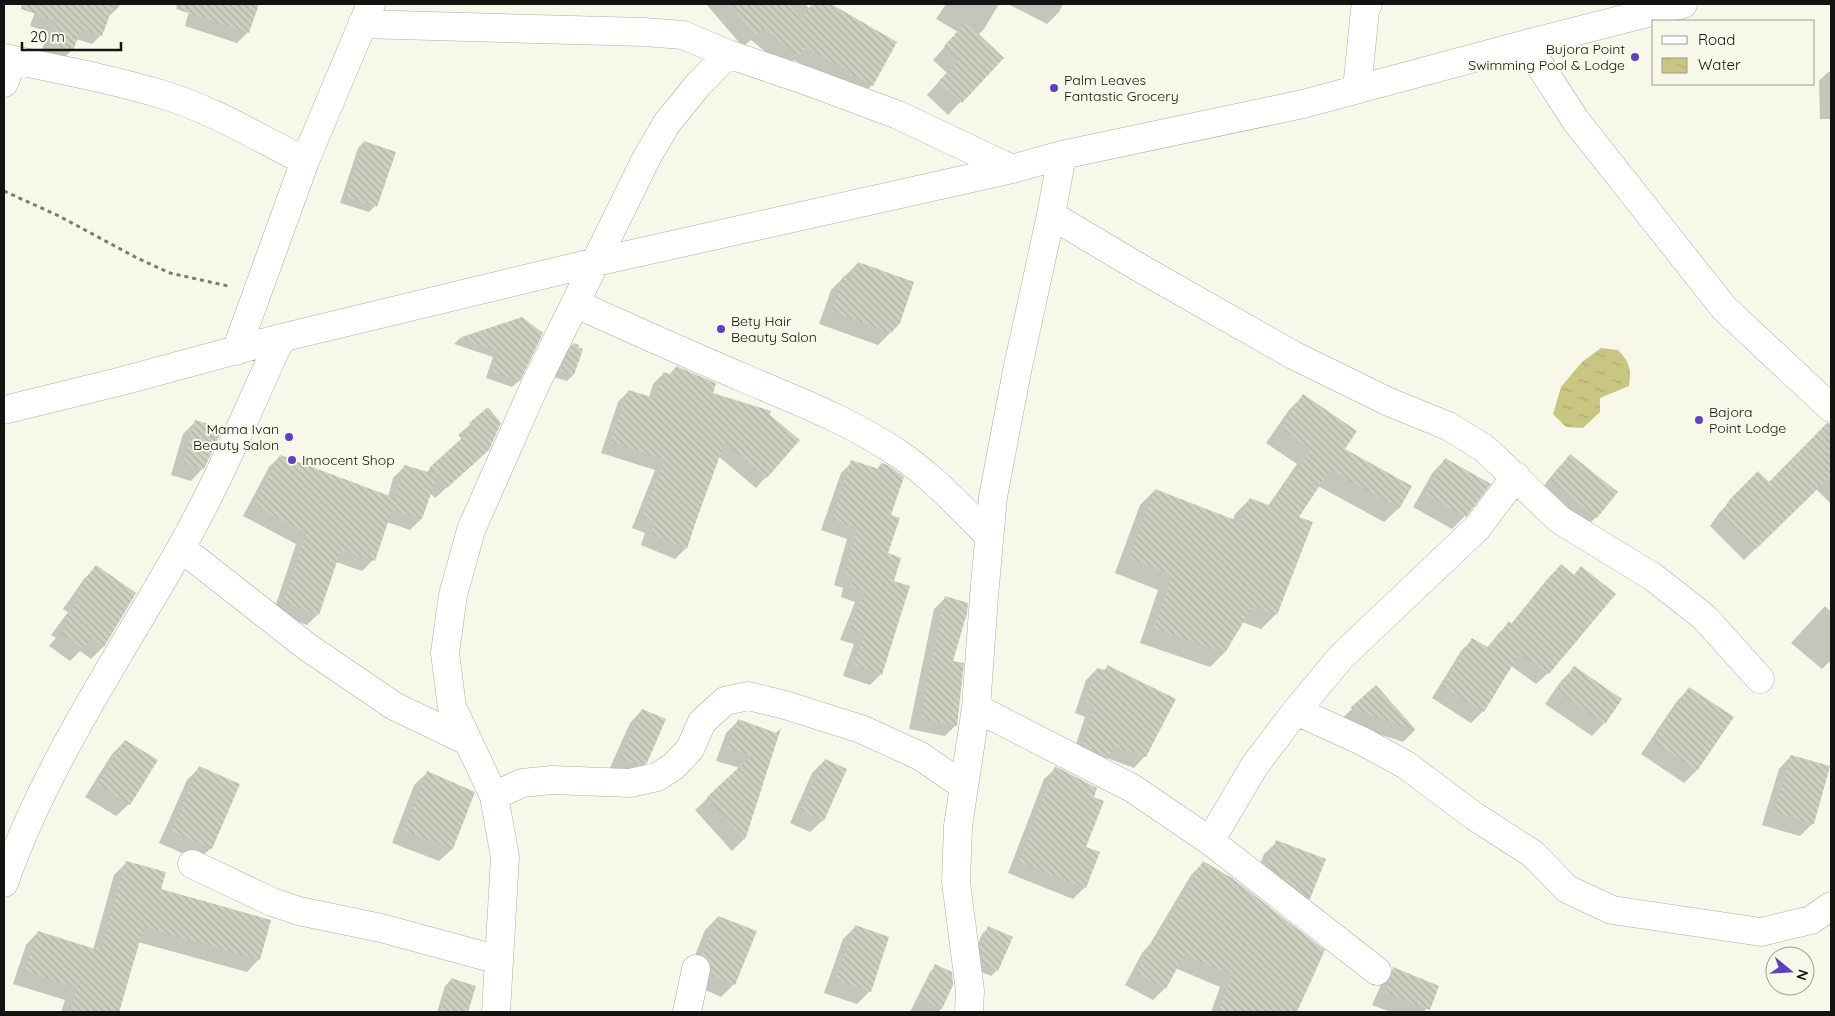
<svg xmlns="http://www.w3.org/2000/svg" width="1835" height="1016" viewBox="0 0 1835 1016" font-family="Quicksand,sans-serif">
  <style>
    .water { fill: url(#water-ripples) }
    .shadow { fill: #0003 }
    .building { fill: url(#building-back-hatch) }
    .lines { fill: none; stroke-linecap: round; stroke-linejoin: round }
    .street-casing { stroke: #aeaea1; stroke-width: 29 }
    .path { stroke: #7b7b73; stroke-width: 3; stroke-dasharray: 4 4; stroke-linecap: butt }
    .street { stroke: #fff; stroke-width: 28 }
    .poi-dot { fill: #5b43bc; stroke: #f7f7ea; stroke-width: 2 }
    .labels { text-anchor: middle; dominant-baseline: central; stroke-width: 4; stroke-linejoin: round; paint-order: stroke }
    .poi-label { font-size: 14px; fill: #13130f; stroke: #f7f7ea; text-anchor: start }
  </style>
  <defs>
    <pattern id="water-ripples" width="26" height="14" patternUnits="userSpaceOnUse" patternTransform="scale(1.25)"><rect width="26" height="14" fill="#c9c682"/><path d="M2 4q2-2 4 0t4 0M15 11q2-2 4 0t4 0" fill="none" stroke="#aca96f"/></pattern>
    <pattern id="building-back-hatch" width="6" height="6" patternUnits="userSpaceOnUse" patternTransform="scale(1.25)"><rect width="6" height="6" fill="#cecec1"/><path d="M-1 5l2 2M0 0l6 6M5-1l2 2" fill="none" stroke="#b0b0a5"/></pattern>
  </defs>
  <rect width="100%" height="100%" fill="#f7f7ea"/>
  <!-- water -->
  <path class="water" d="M1601,348L1618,350C1629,361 1632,369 1629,386L1600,398V412L1583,428L1566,427L1553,414L1561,387L1582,362Z"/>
  <!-- shadow -->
  <path class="shadow" d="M38,4H120L118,8L108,17L101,35L92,44L76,39L72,50L63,59L41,53L48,32L30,26Z
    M191,4H246L256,7L248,32L237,43L185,26Z
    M706,4H805L809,8L813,4H828L896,43L872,85L859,97L794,60L786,68L751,40L743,47Z
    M946,4H999L984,29L978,35L1002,58L948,115L927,95L947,73L933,60L958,32L936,19Z
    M1008,4H1063L1059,12L1047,24Z
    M1828,72H1831V119H1820L1819,81Z
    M364,142L375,206L369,212L340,203L358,148Z
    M858,263L891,332L878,345L819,324L831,290Z
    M522,319L541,334L519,381L512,387L486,378L493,357L454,344L459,339Z
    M573,344L576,348L581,350L573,375L567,381L554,377L567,351Z
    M676,367L712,393L766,477L756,488L718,456L686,548L675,559L641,545L645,533L632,528L655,470L601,453L618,402L629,391L649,397L653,384L664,373L669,375Z
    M1304,395L1343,449L1410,486L1399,508L1384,522L1318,486L1297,517L1276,614L1261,629L1242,622L1224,653L1210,667L1140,643L1158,590L1115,573L1140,505L1155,490L1233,521L1235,514L1250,499L1268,506L1297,464L1266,443L1289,410Z
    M488,409L476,461L435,498L430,493L421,519L410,530L387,522L373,560L362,571L336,562L318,614L307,625L273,613L296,544L243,516L269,467L280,456L388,497L393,478L404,467L426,473L462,439L458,435Z
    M196,421L203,468L191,481L171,475L183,434Z
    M1825,427L1831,434V504L1816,489L1744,560L1710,526L1719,513L1758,473L1769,483Z
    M1570,456L1596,517L1584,529L1538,493L1558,468Z
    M1446,459L1489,484L1465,516L1452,529L1413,507L1433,472Z
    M852,462L876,470L881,464L890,516L887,554L893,582L881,674L870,685L843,676L854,644L840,640L855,602L841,597L843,588L834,585L847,539L821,530L841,473Z
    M97,566L135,594L103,647L91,659L80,651L70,661L49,646L56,638L51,635L68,612L63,609L84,579Z
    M1561,566L1573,576L1582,567L1548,673L1536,684L1511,666L1483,711L1471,723L1432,698L1461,651L1473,639L1487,648L1498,634L1509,623L1511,624L1549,577Z
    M945,598L956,725L945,736L909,729L934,609Z
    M1825,606L1831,612V660L1822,669L1791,643Z
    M1108,667L1145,756L1134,768L1107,758L1096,769L1072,756L1085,717L1075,713L1086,680L1097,669L1103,671Z
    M1574,668L1604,723L1592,736L1545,704L1561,681Z
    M1376,687L1415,730L1403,742L1339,721Z
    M1689,689L1732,718L1696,771L1684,783L1641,754L1677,701Z
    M642,710L646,763L633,776L608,772L630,723Z
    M738,721L777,734L779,732L744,839L732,851L695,810L740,768L716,761L726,733Z
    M125,741L129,804L116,816L85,797L112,754Z
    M1791,756L1813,823L1800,836L1762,825L1779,769Z
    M825,760L823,820L810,832L790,823L812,773Z
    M200,767L211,848L198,860L159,843L187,780Z
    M1056,768L1085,847V887L1073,899L1008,873L1044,779Z
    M427,773L473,792L452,849L439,861L392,843L414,785Z
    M1277,842L1324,860L1309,899L1297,911L1255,878L1264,854Z
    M127,862L160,890L259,959L247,972L138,942L119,1012H61L65,1000L13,984L26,945L38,932L93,950L114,875Z
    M1203,863L1323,951L1295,1012H1211L1220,987L1175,968L1165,988L1153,1000L1125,985L1142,953L1150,944L1191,875Z
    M718,917L734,984L721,997L699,987L690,968L705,930Z
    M855,927L870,991L857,1004L824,993L843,939Z
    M988,928L997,970L991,976L977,970L974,953L982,934Z
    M936,966L952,985L939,1012H910L930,972Z
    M1394,969L1430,1006L1423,1012H1391L1372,1005L1380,987L1381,981Z
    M451,980L474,987L467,1012H437L445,986Z"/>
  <!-- building -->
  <path class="building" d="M22,4H114L102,36L81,29L73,51L50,44L57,21L21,9Z
    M177,4H259L249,33L176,9Z
    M729,4H792L790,5L801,18L813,4H831L897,42L873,86L806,47L799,56L764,28L756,36Z
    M966,22L1004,58L962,103L938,82L959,60L944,46Z
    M364,141L396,152L377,207L346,197Z
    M858,262L914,282L900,323L891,333L831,311L843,276L852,278Z
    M522,317L543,333L520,381L492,372L498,351L459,338Z
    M573,343L579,345L578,347L583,349L574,375L559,371Z
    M676,366L716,383L713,393L771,411L770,415L800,440L767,478L725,442L696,521L687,549L651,534L655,522L642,517L665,459L611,442L628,390L655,398L663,372L673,375Z
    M1303,394L1357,431L1345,449L1412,486L1400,508L1330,470L1299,517L1313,522L1277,615L1253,606L1225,653L1154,628L1172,575L1129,558L1155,489L1240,522L1250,498L1271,506L1311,449L1280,428Z
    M488,407L501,423L489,450L447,488L437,477L422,519L392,510L375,561L341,550L319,615L283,602L307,533L253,505L280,455L395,498L404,465L435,474L429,468L473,428L469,423Z
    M195,420L223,428L204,469L183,463Z
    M1827,423H1831V476L1756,549L1721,514L1730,499L1758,471L1769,482Z
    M1570,454L1618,492L1597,518L1550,480Z
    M1445,458L1491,484L1466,517L1425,494Z
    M851,460L879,469L881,463L888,465L904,477L891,515L900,518L888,553L901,558L894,581L910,586L882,675L853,665L864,633L850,629L865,591L851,587L853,577L844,574L857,528L832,519Z
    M1561,564L1574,575L1581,566L1616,594L1549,674L1520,653L1484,712L1442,686L1472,638L1489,648L1509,621L1512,624Z
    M96,565L136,593L104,647L91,638L83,649L61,633L67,625L63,622L79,599L74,595Z
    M945,596L968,603L967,613L953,661L964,663L957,726L920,718Z
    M1107,665L1176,699L1146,757L1113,746L1108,758L1082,745L1095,706L1085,702L1097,668L1106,670Z
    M1574,666L1622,699L1605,724L1557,691Z
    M1376,685L1416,730L1350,708Z
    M1689,687L1734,717L1697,771L1653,741Z
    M642,709L666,719L647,763L639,765L620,759Z
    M738,719L776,733L781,728L745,840L707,797L751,756L728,748Z
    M125,740L158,760L130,805L97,784Z
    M1791,755L1830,766L1814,824L1774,812Z
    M825,759L847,769L824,821L801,810Z
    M199,766L240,784L212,849L171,831Z
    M1055,766L1097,788L1094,797L1104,801L1086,847L1100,852L1086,888L1019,862Z
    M427,771L475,792L453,849L404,831Z
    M1276,840L1326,859L1310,899L1267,865Z
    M126,861L166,872L161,889L271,920L260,960L144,927L119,1012H69L77,988L25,971L38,931L95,949L96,946L101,948Z
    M1203,861L1232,878L1325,950L1297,1012H1217L1232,975L1184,955L1166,989L1136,973L1154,939L1156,941Z
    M718,916L757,931L735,985L711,975V964L707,958L702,955Z
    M855,925L889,937L871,992L836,980Z
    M988,926L1013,937L998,971L982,964L980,946Z
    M935,964L952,972L953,985L942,1009L919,998Z
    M1393,967L1439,986L1430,1010L1384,992L1392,974Z
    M451,978L476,986L468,1012H441Z"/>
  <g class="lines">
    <defs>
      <path id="street" d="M362,24L644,32L683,35L728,54L807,81L898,115L1012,169
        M1526,44L1576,121L1724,308L1831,408
        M4,58C57,69 112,79 164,95C213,110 259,138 305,161
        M4,83L13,60
        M1357,89L1365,10L1368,4
        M1051,215L1140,268L1293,355L1389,402L1448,426L1484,448L1560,520L1653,577L1704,617L1760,679
        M576,304C632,329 689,355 746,379C798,401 852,422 899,454C933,477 960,507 989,536
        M236,351L305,161L371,4
        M4,410L122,381L281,338L596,262L1012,169L1062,155L1303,104L1526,44L1683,4
        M181,548L306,646L394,706L467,741
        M976,708L1132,788L1210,841L1377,971
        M1296,711L1362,741L1406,765L1474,816L1533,854L1567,889L1612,910L1761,932L1811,920L1831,906
        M494,796L522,783L552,780L630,783L657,777L674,766L690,749L702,722L725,701L748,696L785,705L861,729L920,756L964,786
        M1210,841L1255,765L1296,711L1341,657L1477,528L1516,476
        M192,864L272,902L299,911L381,928L499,960
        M4,883C46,763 120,656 182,546C220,479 249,407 281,338
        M496,1012L505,857L494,796L452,707L445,653L453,595L471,530L535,385L647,157L667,123L697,86L728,54
        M687,1012L696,969
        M969,1012L970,991L956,882L958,826L976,708L984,596L993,497L1017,371L1051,215L1062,155"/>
    </defs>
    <!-- street casing -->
    <use href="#street" class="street-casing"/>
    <!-- path -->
    <path class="path" d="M4,191L59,216L137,258L170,273L228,286"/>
    <!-- street -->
    <use href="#street" class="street"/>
  </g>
  <!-- markers -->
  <g class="poi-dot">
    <circle cx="1635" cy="57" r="5"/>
    <circle cx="1054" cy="88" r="5"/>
    <circle cx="721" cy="329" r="5"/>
    <circle cx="1699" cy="420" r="5"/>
    <circle cx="289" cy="437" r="5"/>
    <circle cx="292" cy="460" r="5"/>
  </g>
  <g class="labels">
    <!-- poi labels -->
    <g class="poi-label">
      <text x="1625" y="49" text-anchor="end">Bujora Point<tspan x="1625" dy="16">Swimming Pool &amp; Lodge</tspan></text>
      <text x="1064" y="80">Palm Leaves<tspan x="1064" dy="16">Fantastic Grocery</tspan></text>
      <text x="731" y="321">Bety Hair<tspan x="731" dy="16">Beauty Salon</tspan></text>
      <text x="1709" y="412">Bajora<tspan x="1709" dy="16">Point Lodge</tspan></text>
      <text x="279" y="429" text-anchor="end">Mama Ivan<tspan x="279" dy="16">Beauty Salon</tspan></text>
      <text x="302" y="460">Innocent Shop</text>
    </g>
  </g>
  <!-- border -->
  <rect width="1835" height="1016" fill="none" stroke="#13130f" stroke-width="10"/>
  <!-- legend -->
  <rect x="1652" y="20" width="162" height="65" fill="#f7f7ea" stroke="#9c9c92"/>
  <rect x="1662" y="36" width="25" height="8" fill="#ffffff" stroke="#9c9c92"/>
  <text x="1698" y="45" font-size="15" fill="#13130f">Road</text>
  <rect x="1662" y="58" width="25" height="15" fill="url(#water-ripples)" stroke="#9c9c92"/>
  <text x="1698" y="70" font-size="15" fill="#13130f">Water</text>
  <!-- north arrow -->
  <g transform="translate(1790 971) rotate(108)"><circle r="24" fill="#f7f7ea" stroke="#9c9c92"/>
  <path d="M0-4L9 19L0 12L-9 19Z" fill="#5b43bc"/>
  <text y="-8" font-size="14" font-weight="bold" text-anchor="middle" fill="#13130f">N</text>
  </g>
  <!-- scale -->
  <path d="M22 42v8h99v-8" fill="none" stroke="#13130f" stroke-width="2.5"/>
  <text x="30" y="42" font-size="15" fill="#13130f" stroke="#f7f7ea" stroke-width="4" paint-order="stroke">20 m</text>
</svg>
